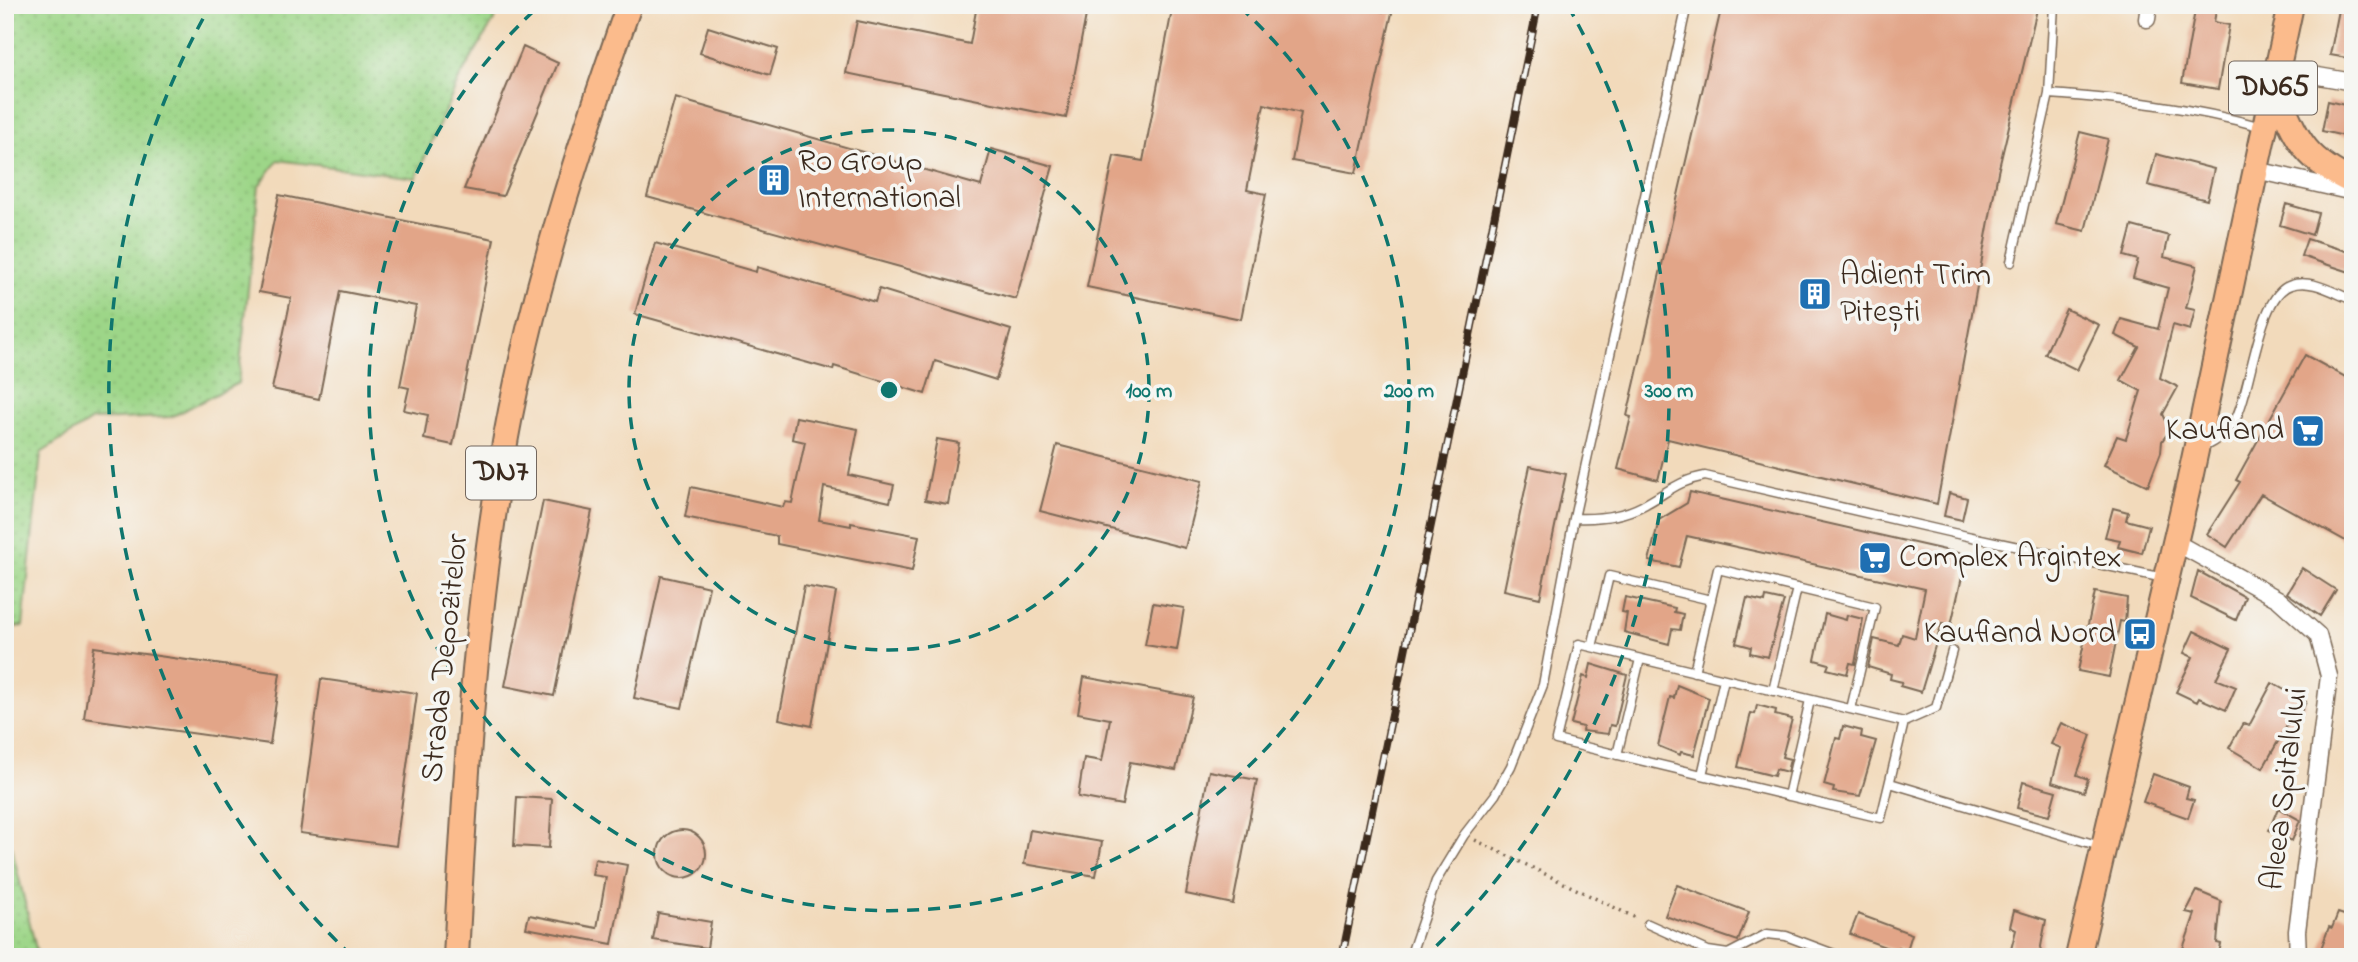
<svg xmlns="http://www.w3.org/2000/svg" width="2358" height="962" viewBox="0 0 2358 962" font-family="'Indie Flower',sans-serif">
  <style>
    .grass { fill: url(#grass-dots); stroke: #6c8053; stroke-width: 2 }
    .building { fill: #e2a588 }
    .lines { fill: none; stroke-linecap: round; stroke-linejoin: round }
    .service-casing { stroke: #7b6855; stroke-width: 11 }
    .minor-casing { stroke: #7b6855; stroke-width: 19 }
    .primary-casing { stroke: #7b6855; stroke-width: 28 }
    .path { stroke: #7b6855; stroke-width: 3.5; stroke-dasharray: 2 5; stroke-linecap: butt }
    .service { stroke: #fff; stroke-width: 8 }
    .minor { stroke: #fff; stroke-width: 16 }
    .primary { stroke: #fbbb8c; stroke-width: 24 }
    .rail-casing { stroke: #3b2a1e; stroke-width: 8 }
    .rail { stroke: #f6f6f2; stroke-width: 5; stroke-dasharray: 16; stroke-linecap: butt }
    .ring { fill: none; stroke: #0f766e; stroke-width: 3.5; stroke-dasharray: 12 9 }
    .labels { text-anchor: middle; dominant-baseline: central; stroke-width: 7; stroke-linejoin: round; paint-order: stroke }
    .shield { fill: #f6f6f2; stroke: #73675e; stroke-width: 2 }
    .shield-label { font-size: 30px; font-weight: bold; fill: #3b2a1e }
    .poi-label { font-size: 32px; fill: #3b2a1e; stroke: #f6f6f2; text-anchor: start }
    .street-label { font-size: 32px; fill: #3b2a1e; stroke: #f6f6f2 }
    .centre { fill: #0f766e; stroke: #f6f6f2; stroke-width: 3.5 }
    .ring-label { font-size: 21px; text-anchor: middle; font-weight: bold; fill: #0f766e; stroke: #f6f6f2; stroke-width: 7; stroke-linejoin: round; paint-order: stroke }
  </style>
  <defs>
    <pattern id="grass-dots" width="8" height="8" patternUnits="userSpaceOnUse" patternTransform="scale(1.75)"><rect width="8" height="8" fill="#9dd688"/><path d="M2 2h.1M6 6h.1" fill="none" stroke="#88b875" stroke-width="1.8" stroke-linecap="round"/></pattern>
  </defs>
  <rect width="100%" height="100%" fill="#f6f6f2"/>
  <filter id="ink" filterUnits="userSpaceOnUse"><feTurbulence type="fractalNoise" baseFrequency=".0143" numOctaves="2"/><feDisplacementMap in="SourceGraphic" scale="14" xChannelSelector="R" yChannelSelector="G"/><feConvolveMatrix kernelMatrix="1 2 1 2 8 2 1 2 1" color-interpolation-filters="sRGB"/></filter>
  <filter id="wash" filterUnits="userSpaceOnUse"><feTurbulence type="fractalNoise" baseFrequency=".00686" numOctaves="4" result="noise"/><feDisplacementMap in="SourceGraphic" scale="28" xChannelSelector="R" yChannelSelector="G"/><feGaussianBlur stdDeviation="1.57" result="paint"/><feColorMatrix in="noise" values="0 0 0 0 0 0 0 0 0 0 0 0 0 0 0 0 0 1.4 0 .05"/><feComposite in="paint" operator="in"/></filter>
  <g filter="url(#wash)">
    <rect width="100%" height="100%" fill="#f2dabb"/>
    <!-- grass -->
    <path class="grass" d="M5,5H503L459,79L416,178L278,160L259,186L238,383L171,417L92,420L41,453L23,626L5,628Z
      M5,820L38,957H5Z"/>
    <g id="blocks">
      <!-- building -->
      <path class="building" d="M977,5H1088L1066,118L846,73L857,21L970,44Z
        M1173,5H1343L1392,13L1356,173L1292,161L1301,113L1264,104L1247,190L1266,194L1241,319L1087,287L1114,156L1143,161Z
        M1722,5H2038L1998,172L1937,504L1668,439L1658,480L1618,469L1631,417L1627,416Z
        M2196,5H2217L2214,22L2229,25L2218,89L2182,83Z
        M2340,5H2353V59L2330,55Z
        M708,27L778,49L770,75L700,53Z
        M523,47L558,63L503,196L464,189Z
        M675,98L981,186L991,149L1053,166L1016,299L647,197Z
        M2328,101L2353,107V138L2322,131Z
        M2080,132L2108,139L2085,231L2056,224Z
        M2156,154L2214,169L2207,200L2148,185Z
        M279,195L494,239L453,445L424,439L428,415L404,410L409,388L400,386L416,306L340,291L319,399L272,389L291,298L259,292Z
        M2286,204L2318,213L2312,235L2280,225Z
        M2132,226L2169,236L2164,257L2197,266L2186,308L2195,310L2190,330L2173,325L2160,378L2178,387L2163,414L2170,430L2162,441L2161,452L2148,486L2104,465L2117,436L2126,439L2141,391L2121,380L2139,347L2115,335L2121,319L2158,329L2168,288L2133,278L2138,260L2124,256Z
        M2307,239L2353,253V273L2301,256Z
        M655,243L756,272L757,267L875,302L879,289L1011,330L996,380L935,361L925,394L834,366L833,370L635,314Z
        M2066,309L2099,325L2077,370L2045,354Z
        M2305,355L2353,381V545L2261,494L2227,547L2207,534L2240,482L2236,480Z
        M796,417L858,429L849,475L894,485L890,502L824,487L819,520L851,526V523L919,536L912,571L777,544V536L685,517L691,487L783,507L785,502L792,503L805,442L792,439Z
        M937,439L959,443L948,504L925,500Z
        M1057,445L1202,481L1185,548L1040,511Z
        M1530,466L1566,474L1540,598L1504,590Z
        M1690,492L1967,555L1951,625L1942,623L1921,692L1900,686L1902,682L1890,679L1891,674L1868,667L1874,639L1899,645L1902,634L1915,638L1925,589L1687,536L1679,567L1649,561L1659,520L1687,503Z
        M1949,493L1967,498L1962,520L1944,516Z
        M543,501L592,511L554,696L505,686Z
        M2113,508L2128,512L2126,520L2149,526L2142,553L2118,547L2120,540L2105,537Z
        M2302,568L2336,590L2320,616L2287,593Z
        M2198,571L2245,597L2236,620L2191,598Z
        M661,576L709,587L682,708L634,698Z
        M804,586L836,592L812,726L779,719Z
        M2095,592L2127,598L2125,622L2120,621L2109,677L2078,671Z
        M1625,597L1675,608L1674,612L1683,614L1680,630L1672,629L1669,644L1624,632L1627,613L1622,612Z
        M1766,597L1784,601L1768,657L1750,653L1751,647L1736,643L1747,598L1765,602Z
        M1153,603L1184,608L1177,650L1145,645Z
        M1825,614L1846,620L1847,615L1863,619L1855,664L1850,663L1847,674L1827,669L1829,664L1815,660Z
        M2194,631L2231,649L2216,679L2236,687L2226,710L2199,698L2197,702L2176,692L2193,657L2184,653Z
        M94,647L280,673L270,744L84,718Z
        M1591,664L1627,675L1615,726L1610,725L1608,734L1582,731L1583,727L1571,724L1583,676L1588,678Z
        M1084,677L1193,697L1176,770L1130,762L1122,805L1078,797L1084,758L1102,761L1110,719L1078,713Z
        M321,679L417,693L396,846L300,833Z
        M2272,683L2306,702L2294,725L2289,722L2263,768L2229,748L2243,723L2249,726Z
        M1677,685L1709,698L1694,755L1681,752L1680,755L1658,746L1670,697L1674,698Z
        M1757,705L1776,710L1775,715L1792,719L1782,757L1790,759L1787,772L1776,769L1774,776L1738,767L1751,713L1755,714Z
        M2061,723L2091,735L2077,775L2088,779L2084,792L2052,782L2061,748L2051,744Z
        M1843,726L1862,731L1861,737L1876,741L1860,796L1833,792L1834,788L1824,785L1836,738L1840,739Z
        M1209,771L1257,780L1233,904L1186,894Z
        M2153,774L2189,787L2186,798L2194,800L2188,818L2143,802Z
        M2023,782L2056,791L2049,816L2017,808Z
        M517,797L552,799L549,848L514,846Z
        M2278,808L2300,820L2292,841L2269,830Z
        M1030,830L1102,842L1096,876L1024,864Z
        M658 854a24 24 0 1 1 48 0a24 24 0 1 1-48 0Z
        M595,859L627,865L612,944L526,928L529,915L597,928L606,877L592,875Z
        M1677,885L1749,912L1738,941L1665,916Z
        M2197,891L2221,901L2217,943L2221,944L2218,957H2180L2195,914L2186,912Z
        M2014,910L2046,920L2039,957H2009L2016,930L2010,927Z
        M658,913L711,922L707,948L653,940Z
        M2338,913L2353,918V957L2319,954L2329,927L2332,928Z
        M1858,914L1912,934L1907,950L1898,947L1896,951L1850,934Z"/>
    </g>
  </g>
  <g filter="url(#ink)">
    <use href="#blocks" fill-opacity="0" stroke="#7b6855" stroke-width="2"/>
    <g class="lines">
      <defs>
        <path id="service" d="M2049,94L2054,5
          M2011,262L2049,94C2122,99 2191,107 2262,127
          M2201,448C2214,442 2227,434 2234,422C2252,392 2257,295 2291,285C2311,278 2334,293 2353,300
          M1574,518C1597,519 1621,517 1642,506C1667,493 1677,481 1705,476L1953,533L2164,578
          M1592,647L1609,576L1711,600
          M1694,672L1718,569L1875,607L1851,709
          M1773,691L1797,588
          M1904,722L1881,818L1556,740L1579,644L1904,722L1936,708L1952,651
          M1617,755L1640,659
          M1702,775L1724,679
          M1890,783L2100,846
          M1788,796L1810,700
          M1648,924L1708,951L1728,954L1767,934L1786,936L1842,957
          M1410,957L1436,881L1464,835L1495,795L1511,766L1543,685L1574,518L1687,5"/>
        <path id="minor" d="M2147,19L2149,5
          M2277,69L2353,82
          M2256,170L2353,192
          M2173,541L2278,599L2318,635L2329,676L2297,931L2298,957"/>
        <path id="primary" d="M2274,86C2297,137 2300,157 2353,182
          M456,957C465,783 475,608 506,437C533,289 579,146 629,5
          M2078,957L2189,483L2291,5"/>
      </defs>
      <!-- service casing -->
      <use href="#service" class="service-casing"/>
      <!-- minor casing -->
      <use href="#minor" class="minor-casing"/>
      <!-- primary casing -->
      <use href="#primary" class="primary-casing"/>
      <!-- path -->
      <path class="path" d="M1475,840L1638,919"/>
      <!-- service -->
      <use href="#service" class="service"/>
      <!-- minor -->
      <use href="#minor" class="minor"/>
      <!-- primary -->
      <use href="#primary" class="primary"/>
      <defs>
        <path id="rail" d="M1342,957L1538,5"/>
      </defs>
      <!-- rail casing -->
      <use href="#rail" class="rail-casing"/>
      <!-- rail -->
      <use href="#rail" class="rail"/>
    </g>
  </g>
  <!-- distance rings -->
  <g class="ring">
    <circle cx="889" cy="390" r="260"/>
    <path d="M1240 7A520 520 0 1 1 538 7"/>
    <path d="M352 956A780 780 0 0 1 210 6M1568 6A780 780 0 0 1 1426 956"/>
  </g>
  <!-- icons -->
  <defs>
    <symbol id="building-square" viewBox="-11 -11 22 22"><rect x="-9" y="-9" width="18" height="18" rx="4" fill="#1f6fb2" stroke="#f6f6f2"/><path d="M-4-6H4V6H1V3H-1V6H-4ZM-2.5-4.3h1.7v1.8h-1.7ZM.8-4.3h1.7v1.8H.8ZM-2.5-1h1.7V.8h-1.7ZM.8-1h1.7V.8H.8Z" fill="#fff"/></symbol>
    <symbol id="supermarket-square" viewBox="-11 -11 22 22"><rect x="-9" y="-9" width="18" height="18" rx="4" fill="#1f6fb2" stroke="#f6f6f2"/><path d="M-6-5.5h2.5l.6 2H6L4.5 2H-2.5L-4.4-4H-6ZM-1.5 3.2a1.3 1.3 0 1 0 .1 0ZM3 3.2a1.3 1.3 0 1 0 .1 0Z" fill="#fff"/></symbol>
    <symbol id="bus-square" viewBox="-11 -11 22 22"><rect x="-9" y="-9" width="18" height="18" rx="4" fill="#1f6fb2" stroke="#f6f6f2"/><path d="M-5-6H5V4H4V6H2V4H-2V6H-4V4H-5ZM-3.5-4V0h7V-4ZM-3.5 1.2v1.5H-2V1.2ZM2 1.2v1.5H3.5V1.2Z" fill="#fff"/></symbol>
  </defs>
  <g fill-rule="evenodd">
    <use href="#building-square" x="755" y="161" width="38" height="38"/>
    <use href="#building-square" x="1796" y="275" width="38" height="38"/>
    <use href="#supermarket-square" x="2289" y="412" width="38" height="38"/>
    <use href="#supermarket-square" x="1856" y="539" width="38" height="38"/>
    <use href="#bus-square" x="2121" y="615" width="38" height="38"/>
  </g>
  <g class="labels">
    <!-- shield labels -->
    <g class="shield">
      <rect x="2229" y="61.5" width="88" height="53" rx="5"/>
      <rect x="466" y="446.5" width="70" height="53" rx="5"/>
    </g>
    <g class="shield-label">
      <text x="2273" y="88">DN65</text>
      <text x="501" y="473">DN7</text>
    </g>
    <!-- poi labels -->
    <g class="poi-label">
      <text x="798" y="162">Ro Group<tspan x="798" dy="37">International</tspan></text>
      <text x="1840" y="276">Adient Trim<tspan x="1840" dy="37">Pitești</tspan></text>
      <text x="2284" y="431" text-anchor="end">Kaufland</text>
      <text x="1899" y="558">Complex Argintex</text>
      <text x="2116" y="634" text-anchor="end">Kaufland Nord</text>
    </g>
    <!-- street labels -->
    <g class="street-label">
      <text transform="translate(446 658) rotate(-84)">Strada Depozitelor</text>
      <text transform="translate(2286 789) rotate(-83)">Aleea Spitalului</text>
    </g>
  </g>
  <circle cx="889" cy="390" r="10" class="centre"/>
  <g class="ring-label">
    <text x="1149" y="397">100 m</text>
    <text x="1409" y="397">200 m</text>
    <text x="1669" y="397">300 m</text>
  </g>
  <!-- margin -->
  <rect width="2358" height="962" fill="none" stroke="#f6f6f2" stroke-width="28"/>
</svg>
